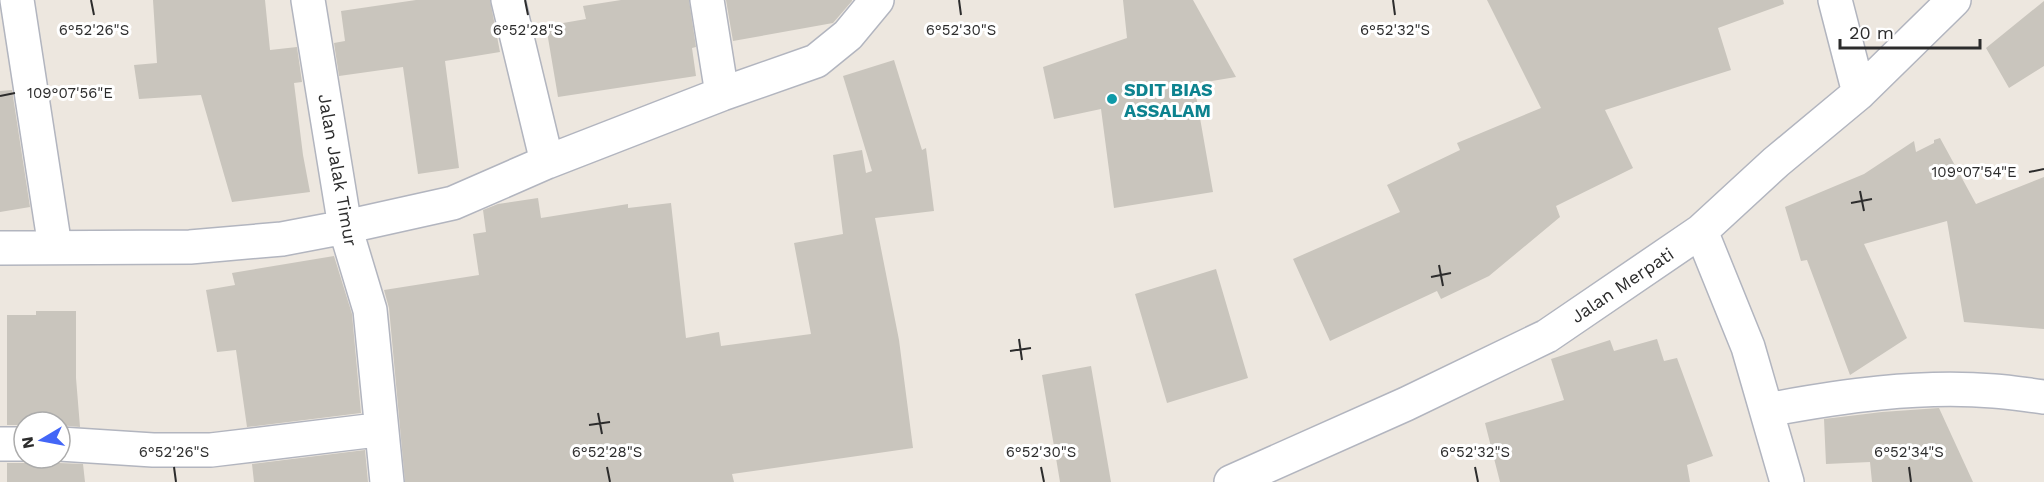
<svg xmlns="http://www.w3.org/2000/svg" width="2044" height="482" viewBox="0 0 2044 482" font-family="'Work Sans',sans-serif">
  <style>
    .building { fill: #c9c5bd }
    .lines { fill: none; stroke-linecap: round; stroke-linejoin: round }
    .street-casing { stroke: #b2b5bf; stroke-width: 36 }
    .street { stroke: #fff; stroke-width: 33 }
    .ticks { fill: none; stroke: #2c2c2c; stroke-width: 2 }
    .culture-dot { fill: #0f9aa8; stroke: #fff; stroke-width: 2 }
    .labels { text-anchor: middle; dominant-baseline: central; stroke-width: 6; stroke-linejoin: round; paint-order: stroke }
    .culture-label { font-size: 18px; font-weight: bold; fill: #0d838f; stroke: #fff; text-anchor: start }
    .street-label { font-size: 18px; fill: #2c2c2c; stroke: #fff }
    .ticks-label { font-size: 15px; text-anchor: middle; fill: #2c2c2c; stroke: #fff; stroke-width: 6; stroke-linejoin: round; paint-order: stroke }
  </style>
  <rect width="100%" height="100%" fill="#ede7df"/>
  <!-- building -->
  <path class="building" d="M153,0H265L270,50L297,47L302,82L294,83L303,155L310,192L232,202L201,95L139,99L134,65L157,63Z
    M416,0H490L500,52L445,61L459,168L418,174L403,67L339,76L334,43L345,41L341,11Z
    M621,0H689L696,47L692,48L696,76L558,97L546,26L586,19L583,6Z
    M726,0H852V1L833,23L733,41Z
    M1123,0H1193L1236,77L1194,84L1213,192L1114,208L1101,109L1054,119L1043,67L1127,38Z
    M1487,0H1783L1784,4L1718,28L1731,70L1605,110L1633,168L1556,206L1560,217L1489,276L1441,299L1437,291L1330,341L1293,259L1400,212L1387,185L1460,150L1457,143L1541,108Z
    M2044,1V66L2009,88L1986,48Z
    M894,60L922,150L926,148L934,211L875,218L899,340L913,448L732,474L734,482H405L389,308L384,290L479,275L473,234L486,232L483,210L498,204L538,198L541,218L628,204V208L671,203L686,338L719,332L721,346L811,334L794,243L843,234L833,155L862,150L866,173L872,171L843,76Z
    M12,90L30,207L0,212V91Z
    M1940,138L1976,204L2044,177V329L1964,322L1947,221L1864,244L1907,338L1850,375L1807,260L1801,261L1785,207L1864,174L1914,141L1916,152L1934,143V140Z
    M334,256L352,314L361,413L247,427L236,350L217,352L206,290L235,285L232,273Z
    M1216,269L1248,378L1167,403L1135,294Z
    M36,311H76V378L80,427L60,425V422H24V425H7V315H36Z
    M1657,339L1664,361L1677,358L1713,456L1687,465L1690,482H1500L1485,423L1564,400L1551,359L1610,340L1614,351Z
    M1091,366L1111,482H1060L1042,375Z
    M1939,408L1973,482H1872L1870,462L1826,464L1824,419L1882,412Z
    M365,450L368,482H254L252,464Z
    M36,458H48L59,463L83,464L85,482H7V463H25Z"/>
  <g class="lines">
    <defs>
      <path id="street" d="M17,0L55,247
        M308,0L345,227L370,310L387,482
        M508,0L547,162
        M707,0L722,94
        M1835,0L1859,93
        M1701,231L1748,347L1787,482
        M0,248L190,247L282,239L345,227L453,203L547,162L722,94L816,61L848,35L877,0
        M1767,410C1841,396 1918,385 1994,391C2011,392 2027,395 2044,397
        M0,444H24
        M60,444L153,450H211L368,431L381,427
        M1231,482L1406,404L1547,336L1701,231L1776,162L1859,93L1954,0"/>
    </defs>
    <!-- street casing -->
    <use href="#street" class="street-casing"/>
    <!-- street -->
    <use href="#street" class="street"/>
  </g>
  <!-- ticks -->
  <path class="ticks" d="M91,0L94,15M525,0L528,15M959,0L961,15M1393,0L1395,15M0,96L15,93M2029,172L2044,169M1860,191L1864,211M1851,203L1872,199M1439,265L1443,286M1431,277L1451,273M1019,339L1022,360M1010,351L1031,348M598,413L602,434M589,425L610,422M174,467L176,482M607,467L610,482M1041,467L1044,482M1475,467L1478,482M1909,467L1911,482"/>
  <!-- markers -->
  <circle class="culture-dot" cx="1112" cy="99" r="6"/>
  <g class="labels">
    <!-- culture labels -->
    <g class="culture-label">
      <text x="1124" y="89">SDIT BIAS<tspan x="1124" dy="21">ASSALAM</tspan></text>
    </g>
    <!-- street labels -->
    <g class="street-label">
      <text transform="translate(338 170) rotate(80)">Jalan Jalak Timur</text>
      <text transform="translate(1622 285) rotate(-34)">Jalan Merpati</text>
    </g>
  </g>
  <g class="ticks-label">
    <text x="94" y="35">6°52'26"S</text>
    <text x="528" y="35">6°52'28"S</text>
    <text x="961" y="35">6°52'30"S</text>
    <text x="1395" y="35">6°52'32"S</text>
    <text x="70" y="98">109°07'56"E</text>
    <text x="1974" y="177">109°07'54"E</text>
    <text x="174" y="457">6°52'26"S</text>
    <text x="607" y="457">6°52'28"S</text>
    <text x="1041" y="457">6°52'30"S</text>
    <text x="1475" y="457">6°52'32"S</text>
    <text x="1909" y="457">6°52'34"S</text>
  </g>
  <!-- north arrow -->
  <g transform="translate(42 440) rotate(260)"><circle r="28" fill="#ffffff" stroke="#ababab" stroke-width="1.5"/>
  <path d="M0-4.5L10 22L0 15L-10 22Z" fill="#4366f7"/>
  <text y="-9" font-size="16" font-weight="bold" text-anchor="middle" fill="#2c2c2c">N</text>
  </g>
  <!-- scale -->
  <path d="M1840 39v9h140v-9" fill="none" stroke="#2c2c2c" stroke-width="3"/>
  <text x="1849" y="39" font-size="18" fill="#2c2c2c" stroke="#ffffff" stroke-width="4.5" paint-order="stroke">20 m</text>
</svg>
